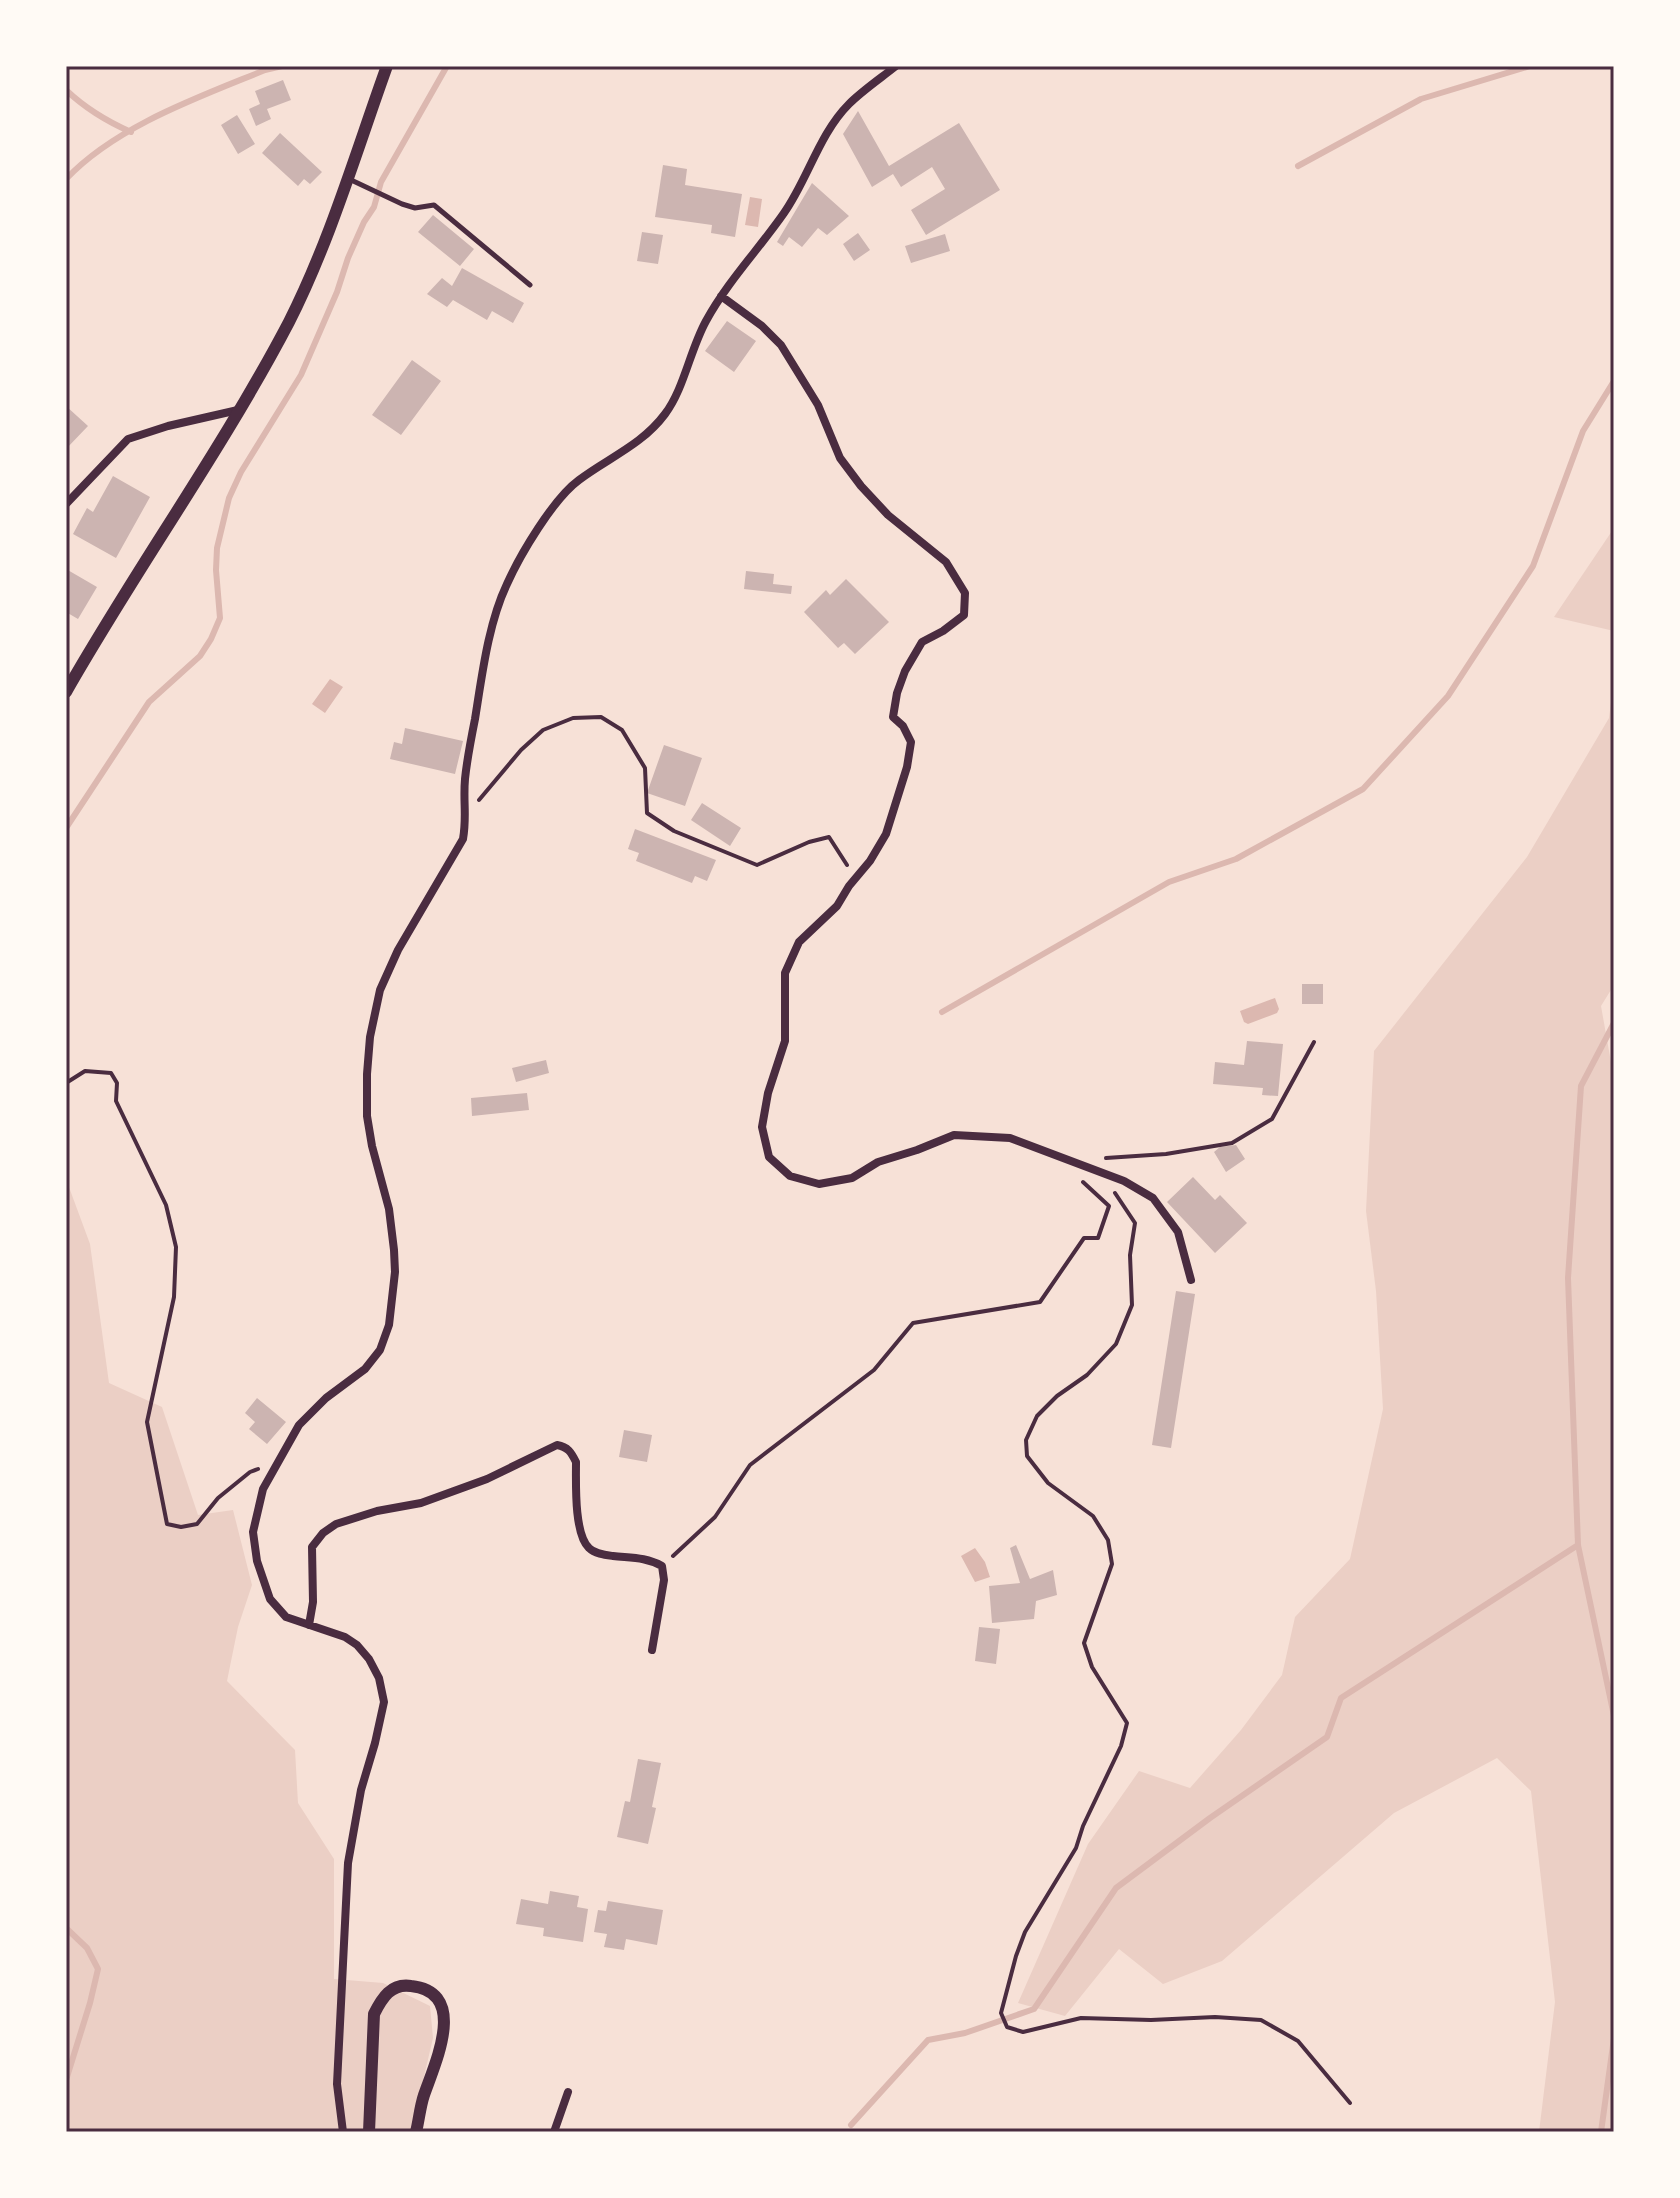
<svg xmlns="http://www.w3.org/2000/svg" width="1680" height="2198" viewBox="0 0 1680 2198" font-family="Manrope,sans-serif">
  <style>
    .green { fill: #ebcfc5 }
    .water { fill: #dcb8b0 }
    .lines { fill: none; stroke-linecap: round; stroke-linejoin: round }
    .stream { stroke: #dcb8b0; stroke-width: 6 }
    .building { fill: #ccb4b1 }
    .path { stroke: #4a2c40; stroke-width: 4 }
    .service { stroke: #4a2c40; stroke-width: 5 }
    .minor { stroke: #4a2c40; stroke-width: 8 }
    .tertiary { stroke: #4a2c40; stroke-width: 12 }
    .neatline { fill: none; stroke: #4a2c40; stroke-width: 3 }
  </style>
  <rect width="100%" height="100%" fill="#f7e1d7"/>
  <!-- green -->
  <path class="green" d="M1614,528V631L1554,617Z
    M1614,680V985L1601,1006L1614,1079V2132H1539L1555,2002L1531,1791L1497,1758L1394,1813L1222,1961L1163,1984L1119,1949L1065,2016L1018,2003L1088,1844L1139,1771L1190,1788L1241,1730L1282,1675L1295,1617L1350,1559L1383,1409L1376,1291L1366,1211L1374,1051L1527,857L1609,718Z
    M66,1179L90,1244L109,1383L162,1407L198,1515L233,1510L252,1585L238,1627L227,1681L295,1750L298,1803L334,1859V1979L383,1983L430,2006L433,2038L411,2132H66Z"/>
  <!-- water -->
  <path class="water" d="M750,197L762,199L758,227L745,225Z
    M330,679L343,687L325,713L312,704Z
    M1275,998L1279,1009L1277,1013L1248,1024L1244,1022L1240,1011Z
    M975,1548L985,1562L990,1577L975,1582L961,1556Z"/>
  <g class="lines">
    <!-- stream -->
    <path class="stream" d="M66,90C86,109 106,121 131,132
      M1298,166L1421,99L1530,66
      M66,179C116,126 199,97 265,70L282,66
      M66,828L149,702L200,656L211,639L220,618L216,570L217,548L229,498L241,472L301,375L337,292L348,258L364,222L374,207L381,182L447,66
      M942,1012L1169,882L1236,859L1363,789L1448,696L1533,566L1583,431L1614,381
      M1614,1023L1581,1086L1568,1278L1578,1545L1614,1716
      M66,1928L87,1948L98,1969L90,2003L66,2080
      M851,2125L928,2040L965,2033L1034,2009L1116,1888L1210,1818L1327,1737L1341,1698L1578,1545
      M1601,2132L1614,2038"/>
  </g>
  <!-- building -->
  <path class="building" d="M283,80L291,100L267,109L271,119L256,126L249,109L260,104L255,91Z
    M858,111L889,166L959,123L1000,190L926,235L911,210L945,189L932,167L901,187L893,174L872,187L843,134Z
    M237,115L255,144L238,154L221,125Z
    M280,133L322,172L310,184L304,179L298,186L262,153Z
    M663,165L687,169L685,185L742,194L735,237L711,233L712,225L655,217Z
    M812,183L849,216L827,235L818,228L802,247L789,237L783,246L777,242Z
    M433,215L474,249L460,266L418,232Z
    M642,232L663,235L658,264L637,261Z
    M858,233L870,250L854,261L843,244Z
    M945,234L950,251L911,263L905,246Z
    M462,268L524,303L513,323L492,311L487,320L453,300L447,307L427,294L442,278L452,286Z
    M727,321L756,341L734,372L705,351Z
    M412,360L441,381L401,435L372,415Z
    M66,406L88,426L66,449Z
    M113,476L150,497L116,558L73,534L87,508L93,512Z
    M66,569L97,587L78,619L66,612Z
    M746,571L774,574L773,584L792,586L791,594L744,589Z
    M846,579L889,622L855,654L844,643L838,648L804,612L826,590L830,595Z
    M405,728L463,741L455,774L390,759L394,742L402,744Z
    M664,745L702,758L685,806L647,793Z
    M702,803L741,828L730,846L691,820Z
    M635,829L716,860L707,881L695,876L692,883L636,861L639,853L628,849Z
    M1302,984H1323V1004H1302Z
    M1247,1041L1283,1044L1278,1096L1262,1095L1263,1088L1213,1084L1215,1062L1244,1065Z
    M546,1060L549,1073L516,1082L512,1068Z
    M527,1093L529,1110L472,1116L471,1098Z
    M1236,1145L1245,1159L1226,1172L1214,1152L1220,1147Z
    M1193,1177L1215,1200L1220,1195L1247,1223L1215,1253L1167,1202Z
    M1176,1291L1195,1294L1171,1448L1152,1445Z
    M257,1398L286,1422L267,1444L249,1429L255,1422L245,1413Z
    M624,1430L652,1435L647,1462L619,1457Z
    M1016,1545L1030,1579L1053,1570L1057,1595L1036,1601L1034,1619L992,1623L989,1586L1020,1583L1010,1548Z
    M979,1627L1000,1629L996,1664L975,1661Z
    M638,1759L661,1763L652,1807L656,1808L648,1844L617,1837L625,1801L630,1802Z
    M550,1891L579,1896L577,1907L588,1909L583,1942L543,1936L544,1928L516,1924L521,1899L548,1904Z
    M608,1901L663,1910L657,1945L626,1939L624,1950L604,1947L607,1934L594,1932L598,1910L606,1911Z"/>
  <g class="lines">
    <!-- path -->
    <path class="path" d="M479,800L521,750L543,730L573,718L601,717L622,730L645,768L647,813L674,831L757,865L809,842L829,837L847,865
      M66,1083L85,1071L111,1073L117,1083L116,1101L166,1205L176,1247L174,1297L147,1422L167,1524L181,1527L197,1524L218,1498L250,1472L258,1469
      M1106,1158L1166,1154L1232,1143L1272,1119L1314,1042
      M1115,1193L1135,1223L1130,1255L1132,1305L1116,1344L1087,1375L1057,1396L1037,1416L1026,1440L1027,1456L1048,1483L1093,1516L1108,1540L1112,1564L1084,1643L1092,1667L1127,1723L1121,1746L1083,1826L1076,1848L1025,1932L1016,1956L1001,2013L1007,2027L1023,2032L1081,2018L1151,2020L1215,2017L1261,2020L1298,2041L1350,2103
      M673,1556L715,1517L750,1465L874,1370L913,1323L1040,1302L1084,1238H1098L1109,1206L1083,1182"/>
    <!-- service -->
    <path class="service" d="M349,179L402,204L415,208L434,205L530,285"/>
    <!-- minor -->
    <path class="minor" d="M721,296L762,326L781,345L818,405L840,458L861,486L888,515L946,562L965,593L964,615L943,631L922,642L905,671L897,693L893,717L903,726L911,742L907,767L886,834L870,861L849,886L837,906L799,942L785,973V1041L768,1093L762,1127L769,1157L790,1176L819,1184L852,1178L878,1162L917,1150L954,1135L1010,1138L1124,1181L1153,1198L1178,1232L1191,1280
      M66,504L128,439L168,426L238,410
      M309,1625L313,1602L312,1547L323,1533L336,1524L377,1511L421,1503L487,1479L557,1445C568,1447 571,1452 576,1462C576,1483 574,1534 589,1548C595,1554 605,1555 613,1556C631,1558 646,1557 662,1566L664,1580L652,1650
      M343,2132L337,2084L348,1863L361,1790L375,1743L384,1702L379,1678L369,1659L357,1645L345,1637L286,1617L270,1599L257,1561L253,1532L263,1489L299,1425L326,1398L365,1369L380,1350L389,1325L395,1272L394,1250L389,1209L372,1146L367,1116V1074L370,1037L380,990L398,950L463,839C467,817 463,801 465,779C467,759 471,739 475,719C482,676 488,624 507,584C520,555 553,499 579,480C608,458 642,445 665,414C684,389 690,350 706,321C728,281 759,249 784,213C808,179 819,134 849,104C863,90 881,78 896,66
      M554,2132L568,2092"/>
    <!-- tertiary -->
    <path class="tertiary" d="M66,692C137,567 222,450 289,322C330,241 356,152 387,66
      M369,2132L374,2014C382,1998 391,1983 411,1986C469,1992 435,2063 424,2095C420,2107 419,2120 416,2132"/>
  </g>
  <!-- border -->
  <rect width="1680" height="2198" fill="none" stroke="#fffaf5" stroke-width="136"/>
  <rect x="68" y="68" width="1544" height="2062" class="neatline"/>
</svg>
